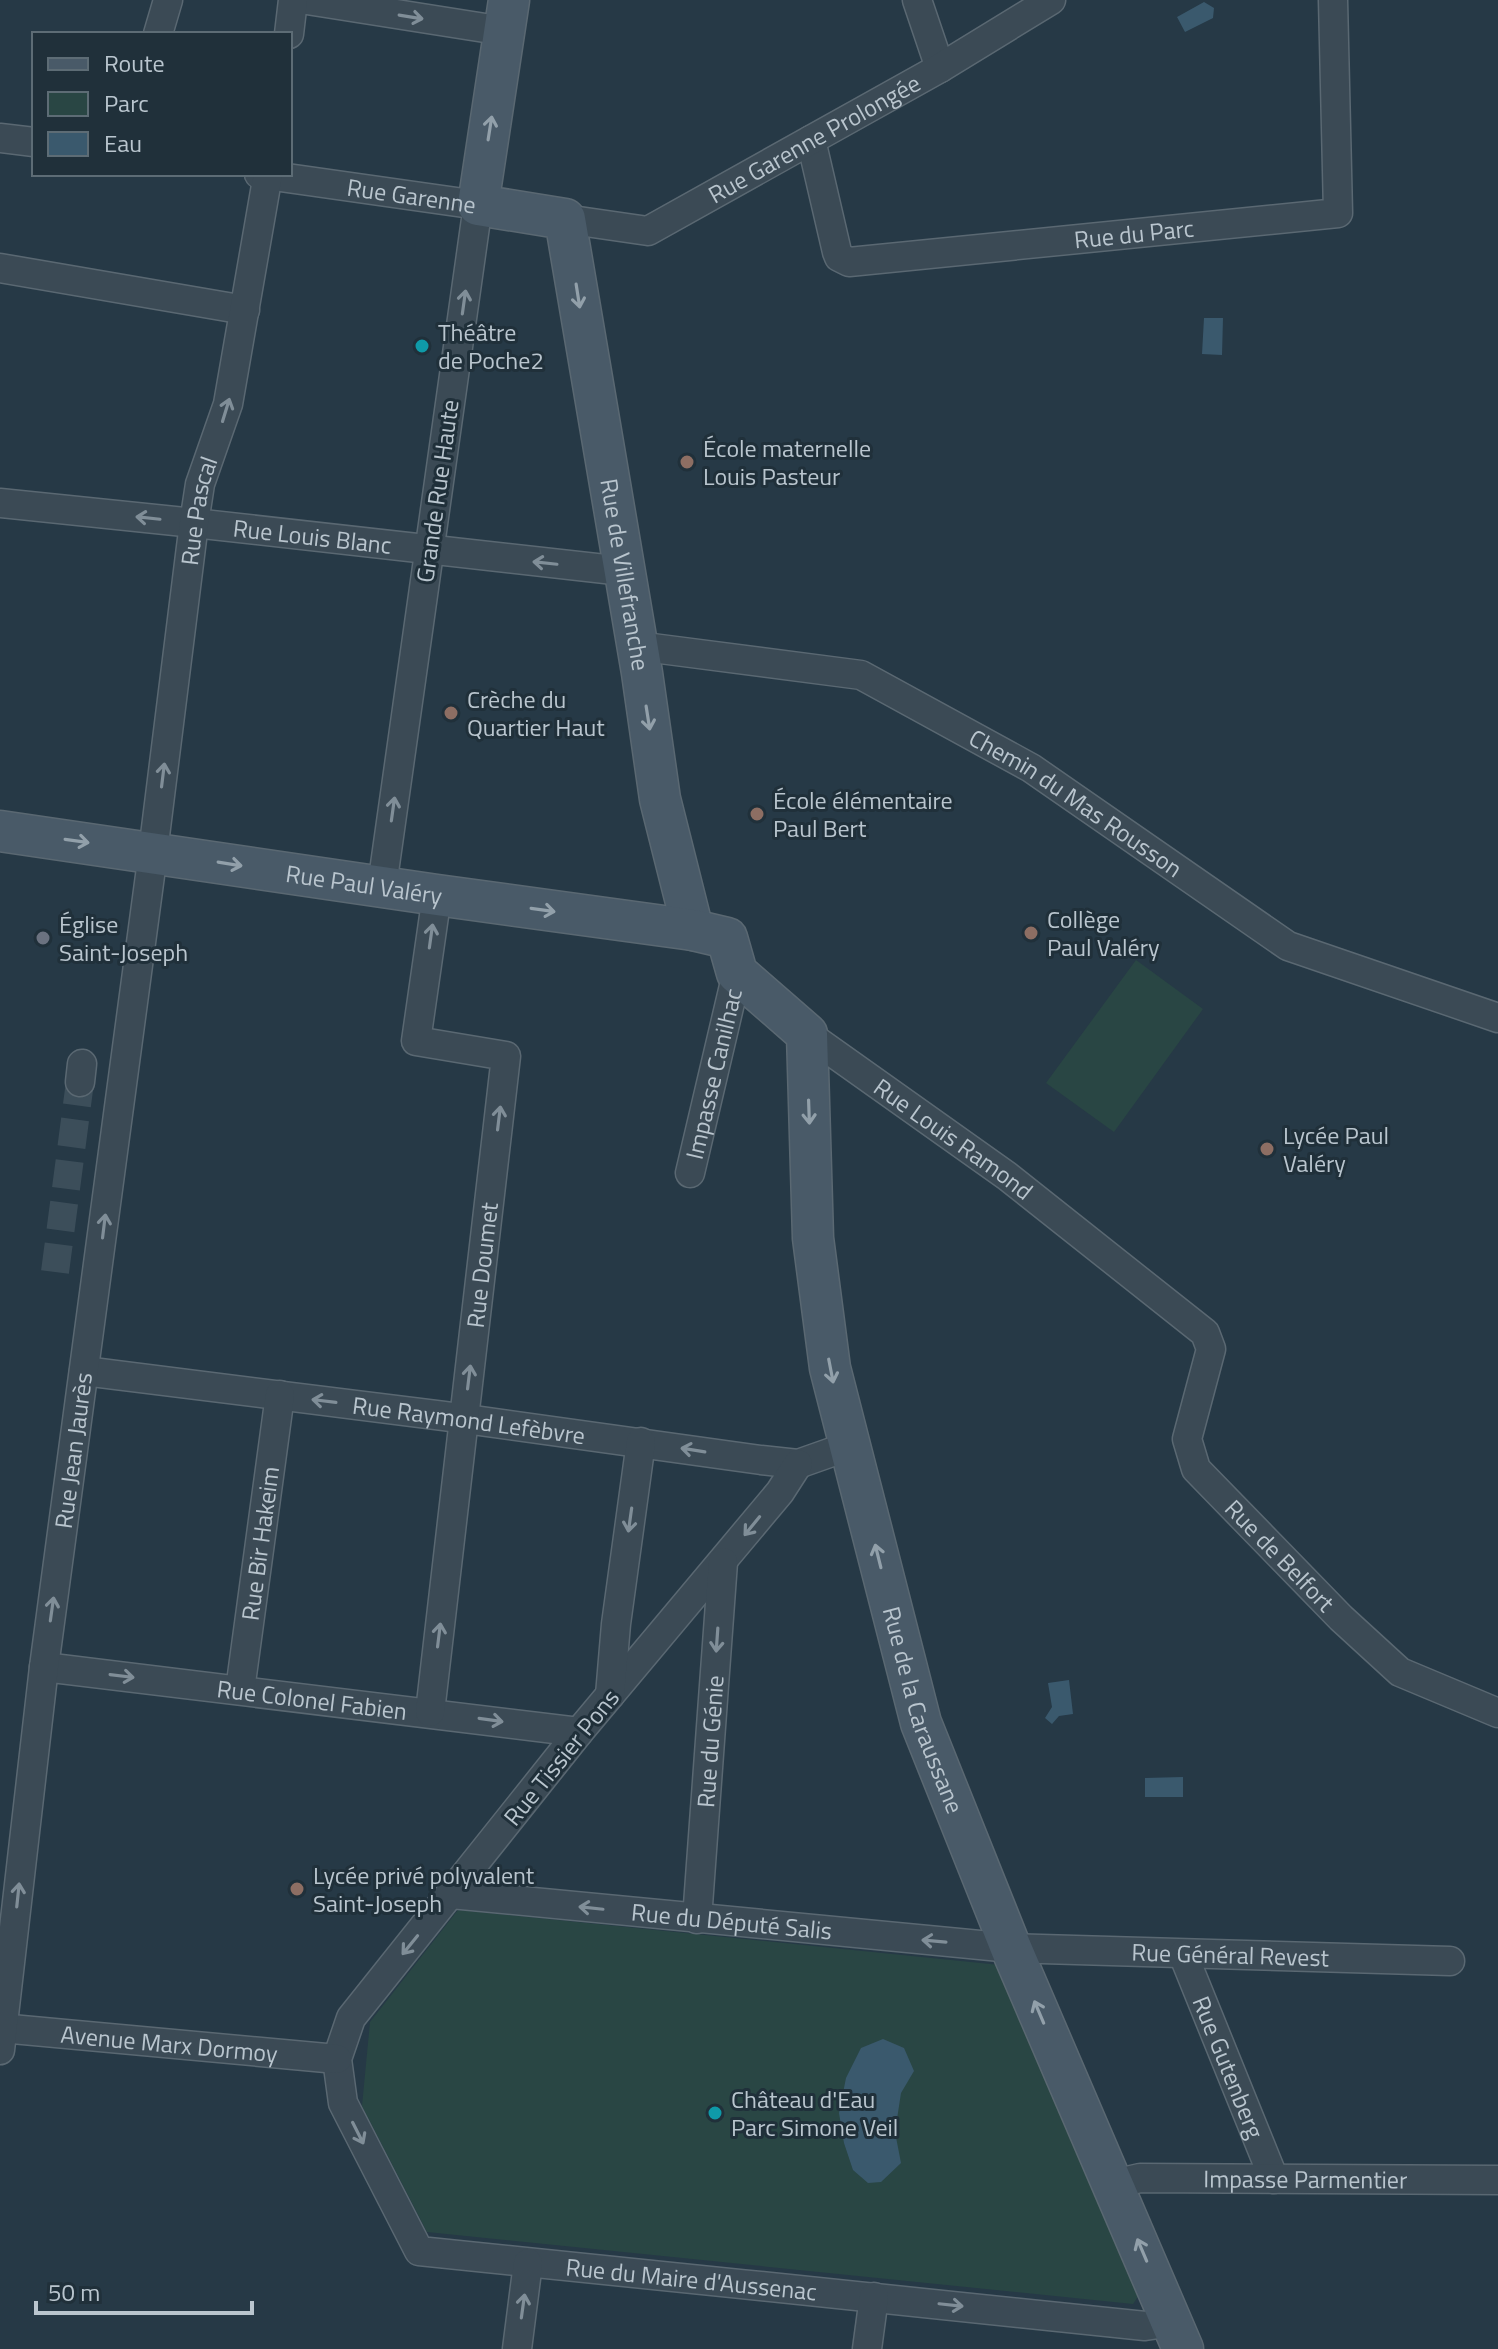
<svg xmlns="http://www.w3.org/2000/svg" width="1498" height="2349" viewBox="0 0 1498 2349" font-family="'Titillium Web',sans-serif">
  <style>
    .green { fill: #294644 }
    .water { fill: #3a596d }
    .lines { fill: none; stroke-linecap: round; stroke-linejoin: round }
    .street-tunnel { stroke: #3c4e5a; stroke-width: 28; stroke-dasharray: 28 14; stroke-linecap: butt }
    .street-casing { stroke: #5a6872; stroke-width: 31 }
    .secondary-casing { stroke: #5a6872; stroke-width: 43 }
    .street { stroke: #3b4a55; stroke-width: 28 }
    .secondary { stroke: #495a68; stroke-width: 40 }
    .oneway { stroke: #808e98 }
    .oneway2 { stroke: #92a0aa }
    .culture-dot { fill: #0f9aa8; stroke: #20303a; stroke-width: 3 }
    .education-dot { fill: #8d6e63; stroke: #20303a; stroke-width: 3 }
    .worship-dot { fill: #6b7280; stroke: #20303a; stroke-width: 3 }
    .labels { text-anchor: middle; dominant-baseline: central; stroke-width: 6; stroke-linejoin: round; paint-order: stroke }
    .street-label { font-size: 24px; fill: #b9c5ce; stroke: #20303a }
    .poi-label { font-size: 24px; fill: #b9c5ce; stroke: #20303a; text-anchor: start }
  </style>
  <rect width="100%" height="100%" fill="#263946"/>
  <!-- green -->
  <path class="green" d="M1136,960L1203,1009L1114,1132L1046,1083Z
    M458,1910L1000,1965L1141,2292L1133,2304L427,2232L362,2106L370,2022Z"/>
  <!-- water -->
  <path class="water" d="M1204,2L1214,8L1213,18L1185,32L1177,17Z
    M1204,318H1223L1222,355L1202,354Z
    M1069,1680L1073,1714L1059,1716L1052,1724L1045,1718L1052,1707L1048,1683Z
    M1183,1777V1797H1145V1778Z
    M883,2039L904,2048L914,2071L901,2093L895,2132L901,2163L881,2182L868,2183L853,2170L844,2143L839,2113L846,2078L861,2048Z"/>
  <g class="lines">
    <!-- street-tunnel -->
    <path class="street-tunnel" d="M55,1272L80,1082"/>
    <defs>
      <g id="street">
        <path d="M307,0L504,31"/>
        <path d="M917,0L940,68"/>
        <path d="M158,34L168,0"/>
        <path d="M289,34L293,0"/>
        <path d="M0,138L34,142"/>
        <path id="s1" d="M811,140L837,252L839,257L849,262L1338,213L1333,0"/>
        <path id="s2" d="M259,174L478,205L382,886"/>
        <path id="s3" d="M565,219L648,231L940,68L1051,0"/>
        <path d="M0,268L245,310"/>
        <path id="s4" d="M0,503L194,523L623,571"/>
        <path id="s5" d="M637,646L861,675L1031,768L1288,946L1498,1018"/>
        <path id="s6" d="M807,1034L1007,1176L1205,1333L1211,1349L1187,1439L1196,1469L1341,1618L1400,1672L1498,1713"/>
        <path d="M80,1082L82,1064"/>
        <path id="s7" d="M690,1173L737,973"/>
        <path id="s8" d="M84,1371L444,1416L761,1460L798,1464L849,1446"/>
        <path id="s9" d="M798,1464L780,1492L579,1732L351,2018L337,2059L343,2103L419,2251C661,2277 903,2299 1145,2326L1172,2322"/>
        <path id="s10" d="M44,1667L579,1732"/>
        <path id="s11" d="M240,1690L280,1395"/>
        <path d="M610,1695L616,1624L641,1442"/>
        <path id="s12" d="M430,1712L506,1056L416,1041L437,895"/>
        <path id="s13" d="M451,1894L1011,1948L1450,1961"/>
        <path id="s14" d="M697,1919L723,1562"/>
        <path id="s15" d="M1183,1954L1274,2179"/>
        <path id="s16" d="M0,2028L337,2059"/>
        <path id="s17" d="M0,2050L44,1667L151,868L194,523L200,484L228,404L268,174"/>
        <path id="s18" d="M1114,2184L1140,2178L1498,2180"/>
        <path d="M517,2349L528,2263"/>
        <path d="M867,2349L874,2297"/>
      </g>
      <g id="secondary">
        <path id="s19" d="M509,0L478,205L565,219L642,673L660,799L693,930"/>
        <path id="s20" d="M0,831L437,895L693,930L727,938L737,973L807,1034L813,1238L830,1368L921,1723L1011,1948L1183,2349"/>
      </g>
    </defs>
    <!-- street casing -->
    <use href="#street" class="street-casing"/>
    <!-- secondary casing -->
    <use href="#secondary" class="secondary-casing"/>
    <!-- street -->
    <use href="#street" class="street"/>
    <!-- secondary -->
    <use href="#secondary" class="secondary"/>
  </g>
  <!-- one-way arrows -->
  <defs><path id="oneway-shaft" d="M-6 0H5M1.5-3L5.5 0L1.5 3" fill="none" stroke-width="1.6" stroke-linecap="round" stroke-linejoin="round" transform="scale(2)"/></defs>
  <g class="oneway">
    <use href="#oneway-shaft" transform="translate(411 17) rotate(9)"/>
    <use href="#oneway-shaft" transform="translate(464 302) rotate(-82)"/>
    <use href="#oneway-shaft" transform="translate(226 410) rotate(-73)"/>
    <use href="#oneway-shaft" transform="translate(148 518) rotate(-174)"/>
    <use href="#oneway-shaft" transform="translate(545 563) rotate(-174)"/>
    <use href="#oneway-shaft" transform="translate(163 775) rotate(-83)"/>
    <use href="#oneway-shaft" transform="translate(393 809) rotate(-82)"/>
    <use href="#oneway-shaft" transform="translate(431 936) rotate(-82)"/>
    <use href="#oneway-shaft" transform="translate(499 1118) rotate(-83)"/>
    <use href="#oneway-shaft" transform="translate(104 1226) rotate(-83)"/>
    <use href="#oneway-shaft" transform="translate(469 1377) rotate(-83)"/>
    <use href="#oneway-shaft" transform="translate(324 1401) rotate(-173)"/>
    <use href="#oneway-shaft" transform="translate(693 1450) rotate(-171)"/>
    <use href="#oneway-shaft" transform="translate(630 1520) rotate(98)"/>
    <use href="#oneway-shaft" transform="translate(752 1526) rotate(129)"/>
    <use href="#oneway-shaft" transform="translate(52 1609) rotate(-82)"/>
    <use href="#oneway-shaft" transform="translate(439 1635) rotate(-83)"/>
    <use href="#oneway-shaft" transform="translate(717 1640) rotate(94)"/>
    <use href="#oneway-shaft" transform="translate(122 1676) rotate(7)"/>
    <use href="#oneway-shaft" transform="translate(491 1720) rotate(8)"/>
    <use href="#oneway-shaft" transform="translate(18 1895) rotate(-84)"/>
    <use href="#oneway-shaft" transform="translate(591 1908) rotate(-174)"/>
    <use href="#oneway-shaft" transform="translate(934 1941) rotate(-175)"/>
    <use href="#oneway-shaft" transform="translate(410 1945) rotate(129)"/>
    <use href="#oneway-shaft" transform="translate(358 2133) rotate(63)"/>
    <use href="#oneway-shaft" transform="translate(951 2305) rotate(6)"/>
    <use href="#oneway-shaft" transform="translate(523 2306) rotate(-82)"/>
  </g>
  <g class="oneway2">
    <use href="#oneway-shaft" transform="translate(490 128) rotate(-81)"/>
    <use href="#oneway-shaft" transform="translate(578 296) rotate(81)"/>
    <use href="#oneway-shaft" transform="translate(648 718) rotate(81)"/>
    <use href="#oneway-shaft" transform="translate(77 841) rotate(8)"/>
    <use href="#oneway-shaft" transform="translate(230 864) rotate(9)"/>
    <use href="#oneway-shaft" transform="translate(543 910) rotate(8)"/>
    <use href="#oneway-shaft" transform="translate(809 1112) rotate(88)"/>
    <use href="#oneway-shaft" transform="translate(831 1371) rotate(79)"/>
    <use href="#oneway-shaft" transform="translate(878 1556) rotate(-104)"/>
    <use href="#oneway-shaft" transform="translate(1039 2012) rotate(-113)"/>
    <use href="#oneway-shaft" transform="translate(1142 2250) rotate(-113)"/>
  </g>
  <!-- markers -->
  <g class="culture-dot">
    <circle cx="422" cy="346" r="8"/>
    <circle cx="715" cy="2113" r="8"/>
  </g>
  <g class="education-dot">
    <circle cx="687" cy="462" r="8"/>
    <circle cx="451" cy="713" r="8"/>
    <circle cx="757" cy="814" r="8"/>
    <circle cx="1031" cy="933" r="8"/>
    <circle cx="1267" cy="1149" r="8"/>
    <circle cx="297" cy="1889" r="8"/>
  </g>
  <circle class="worship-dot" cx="43" cy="938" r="8"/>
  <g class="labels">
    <!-- street labels -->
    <g class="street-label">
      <text stroke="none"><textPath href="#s3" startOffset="274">Rue Garenne Prolongée</textPath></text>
      <text stroke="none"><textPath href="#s2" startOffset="154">Rue Garenne</textPath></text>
      <text stroke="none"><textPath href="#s1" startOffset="418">Rue du Parc</textPath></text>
      <text transform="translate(437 491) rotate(-82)">Grande Rue Haute</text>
      <text stroke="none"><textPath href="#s17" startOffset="1552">Rue Pascal</textPath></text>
      <text stroke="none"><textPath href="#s4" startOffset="314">Rue Louis Blanc</textPath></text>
      <text stroke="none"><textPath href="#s19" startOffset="656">Rue de Villefranche</textPath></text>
      <text stroke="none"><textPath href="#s5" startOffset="476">Chemin du Mas Rousson</textPath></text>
      <text stroke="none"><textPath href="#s20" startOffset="368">Rue Paul Valéry</textPath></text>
      <text stroke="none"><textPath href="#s7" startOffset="102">Impasse Canilhac</textPath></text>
      <text stroke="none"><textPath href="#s6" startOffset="180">Rue Louis Ramond</textPath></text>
      <text stroke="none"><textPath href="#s12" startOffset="450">Rue Doumet</textPath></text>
      <text stroke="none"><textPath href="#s8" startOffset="388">Rue Raymond Lefèbvre</textPath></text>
      <text stroke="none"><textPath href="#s17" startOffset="604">Rue Jean Jaurès</textPath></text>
      <text stroke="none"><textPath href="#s11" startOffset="148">Rue Bir Hakeim</textPath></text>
      <text stroke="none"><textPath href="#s6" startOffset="760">Rue de Belfort</textPath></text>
      <text stroke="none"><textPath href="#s10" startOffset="270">Rue Colonel Fabien</textPath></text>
      <text stroke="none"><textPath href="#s20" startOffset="1554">Rue de la Caraussane</textPath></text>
      <text stroke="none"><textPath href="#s14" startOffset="178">Rue du Génie</textPath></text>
      <text transform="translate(561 1757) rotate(-51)">Rue Tissier Pons</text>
      <text stroke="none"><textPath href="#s13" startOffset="282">Rue du Député Salis</textPath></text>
      <text stroke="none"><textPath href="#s13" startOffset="782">Rue Général Revest</textPath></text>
      <text stroke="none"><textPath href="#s16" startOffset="170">Avenue Marx Dormoy</textPath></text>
      <text stroke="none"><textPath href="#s15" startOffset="122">Rue Gutenberg</textPath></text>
      <text stroke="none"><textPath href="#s18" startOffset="192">Impasse Parmentier</textPath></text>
      <text stroke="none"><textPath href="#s9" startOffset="1240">Rue du Maire d'Aussenac</textPath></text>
    </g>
    <!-- poi labels -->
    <g class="poi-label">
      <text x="438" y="332">Théâtre<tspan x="438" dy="28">de Poche2</tspan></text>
      <text x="703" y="448">École maternelle<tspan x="703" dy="28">Louis Pasteur</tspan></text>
      <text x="467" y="699">Crèche du<tspan x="467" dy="28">Quartier Haut</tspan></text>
      <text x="773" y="800">École élémentaire<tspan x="773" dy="28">Paul Bert</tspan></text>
      <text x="1047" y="919">Collège<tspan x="1047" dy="28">Paul Valéry</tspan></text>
      <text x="59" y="924">Église<tspan x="59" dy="28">Saint-Joseph</tspan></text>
      <text x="1283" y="1135">Lycée Paul<tspan x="1283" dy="28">Valéry</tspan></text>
      <text x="313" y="1875">Lycée privé polyvalent<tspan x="313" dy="28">Saint-Joseph</tspan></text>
      <text x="731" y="2099">Château d'Eau<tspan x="731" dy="28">Parc Simone Veil</tspan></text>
    </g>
  </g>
  <!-- legend -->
  <rect x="32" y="32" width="260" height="144" fill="#20303a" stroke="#5d6c75" stroke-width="2"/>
  <rect x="48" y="58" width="40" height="12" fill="#495a68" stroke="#5d6c75" stroke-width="2"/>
  <text x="104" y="72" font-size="24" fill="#b9c5ce">Route</text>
  <rect x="48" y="92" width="40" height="24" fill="#294644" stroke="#5d6c75" stroke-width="2"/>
  <text x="104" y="112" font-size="24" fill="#b9c5ce">Parc</text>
  <rect x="48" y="132" width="40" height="24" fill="#3a596d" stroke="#5d6c75" stroke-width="2"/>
  <text x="104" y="152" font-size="24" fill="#b9c5ce">Eau</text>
  <!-- scale -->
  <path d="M36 2301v12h216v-12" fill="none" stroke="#b9c5ce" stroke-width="4"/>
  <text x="48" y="2301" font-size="24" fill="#b9c5ce" stroke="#20303a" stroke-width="6" paint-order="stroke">50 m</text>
</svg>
